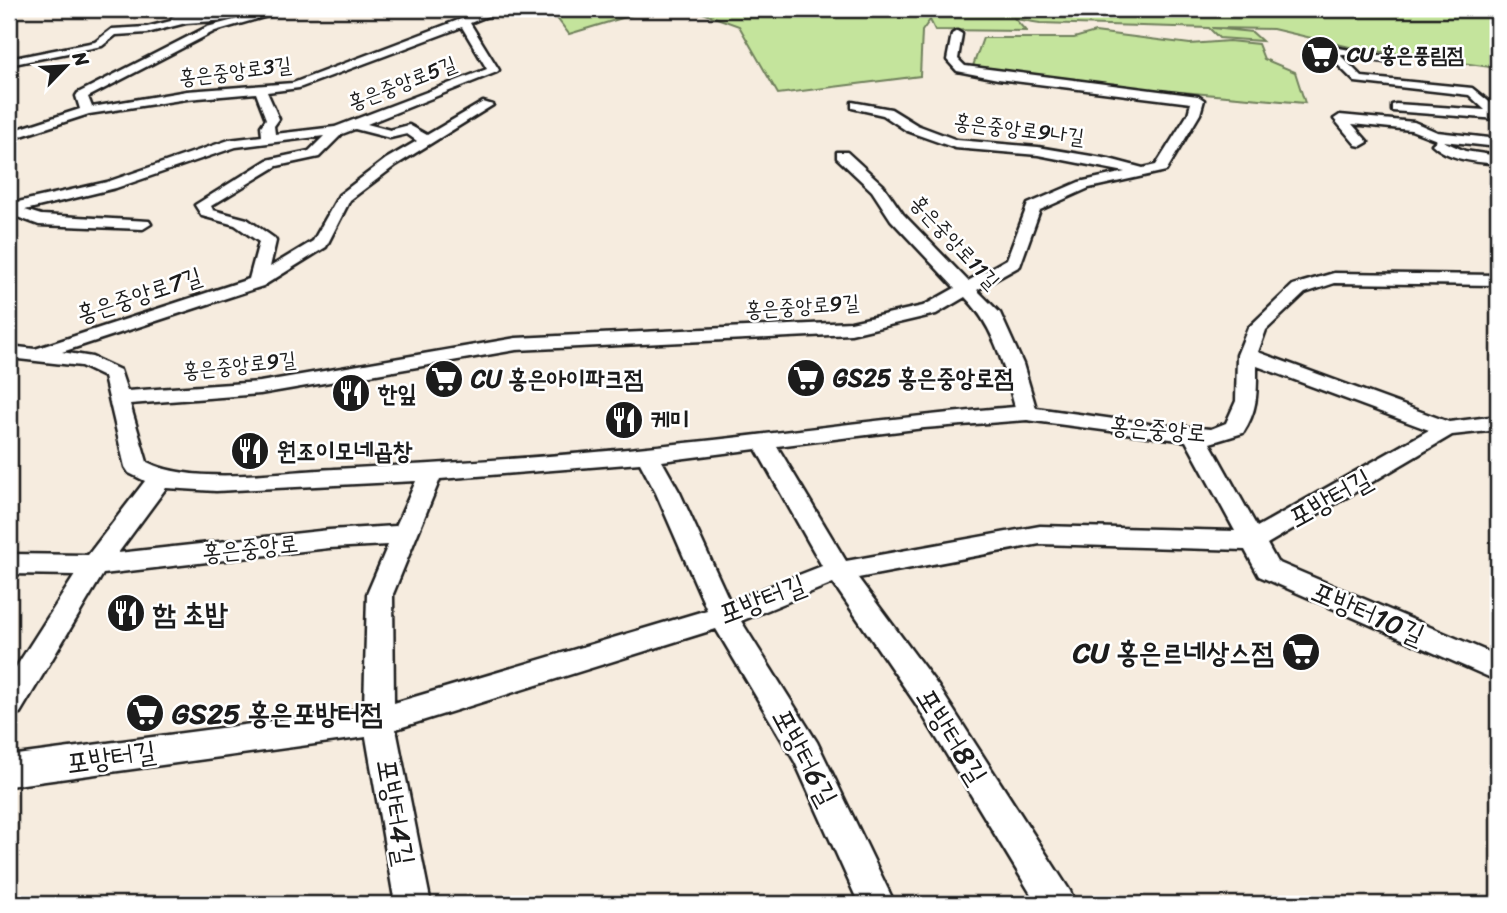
<svg xmlns="http://www.w3.org/2000/svg" width="1507" height="913" viewBox="0 0 1507 913" font-family="Sriracha,'Poor Story',sans-serif">
  <style>
    .green { fill: #c4e49c; stroke: #70805c; stroke-width: 2 }
    .lines { fill: none; stroke-linecap: round; stroke-linejoin: round }
    .minor-casing { stroke: #1c1c1c; stroke-width: 5 }
    .minor { fill: #fff; fill-rule: evenodd }
    .labels { text-anchor: middle; dominant-baseline: central; stroke-width: 5; stroke-linejoin: round; paint-order: stroke }
    .far-poi-label { font-size: 21px; font-weight: bold; fill: #1c1c1c; stroke: #fff; text-anchor: start }
    .far-street-label { font-size: 21px; fill: #1c1c1c; stroke: #fff }
    .street-label { font-size: 24px; fill: #1c1c1c; stroke: #fff }
    .poi-label { font-size: 24px; font-weight: bold; fill: #1c1c1c; stroke: #fff; text-anchor: start }
    .near-street-label { font-size: 28px; fill: #1c1c1c; stroke: #fff }
    .near-poi-label { font-size: 28px; font-weight: bold; fill: #1c1c1c; stroke: #fff; text-anchor: start }
  </style>
  <rect width="100%" height="100%" fill="#f6ecdf"/>
  <filter id="ink" filterUnits="userSpaceOnUse"><feTurbulence type="fractalNoise" baseFrequency=".0143" numOctaves="2"/><feDisplacementMap in="SourceGraphic" scale="14" xChannelSelector="R" yChannelSelector="G"/><feConvolveMatrix kernelMatrix="1 2 1 2 8 2 1 2 1" color-interpolation-filters="sRGB"/></filter>
  <g filter="url(#ink)">
    <!-- green -->
    <path class="green" d="M550,9H652L569,34Z
      M692,9H939L937,13L959,9H1498V68L1354,48L1273,29L1212,28L1252,32L1262,41L1219,38L1209,28L1040,23L1015,19L1026,31L935,30L930,20L922,31L920,76L778,94L739,26Z
      M1095,32L1190,44L1229,41L1258,44L1264,59L1295,72L1305,103L1148,89L973,66L983,38H1074Z"/>
    <g class="lines">
      <defs>
        <path id="minor" d="M236,9H247L240,16L229,20L186,23L147,33L116,35L102,46L9,65V59L95,42L112,29L147,27L171,21L172,17L175,16H220Z
          M277,9H292L215,31L88,97L92,107L187,91L293,83L461,19L492,9H505L470,23L499,70L497,72L367,124L390,130L409,125L427,135L483,102L493,105L396,165L350,200L326,247L263,286L62,352L92,357L120,370L127,391L260,382L516,338L851,322L923,306L955,288L891,220L872,191L837,158V152H847L883,185L903,214L968,281L1007,259L1028,204L1079,182L1125,172L1038,155L955,148L907,131L883,115L852,108V102L891,109L917,125L957,140L1038,147L1109,159L1143,168L1156,165L1188,114L1191,103L998,79L957,71L947,60L952,34L957,31L962,34L958,59L965,66L1198,96L1204,100L1200,114L1166,171L1089,188L1040,210L1020,266L977,290L1000,313L1023,364L1036,408L1149,424L1211,429L1226,423L1236,401L1237,355L1248,328L1293,285L1334,273L1498,275V285L1335,283L1305,293L1266,330L1258,352L1449,422L1498,416V430L1452,435L1267,544L1277,562L1498,656V681L1259,576L1245,550L1040,544L858,578L938,686L1070,891L1075,904H1037L916,704L833,583L741,621L817,742L895,904H859L795,762L716,629L396,729L431,904H395L366,737L9,786V756L364,709L367,594L388,545L329,548L103,574L20,713L9,717V678L75,575L9,574V554L88,555L145,481L129,473L125,467L104,377L81,366L9,358V346L35,349L249,279L259,242L235,225L202,216L195,205L267,160L309,151L324,136L236,147L116,188L25,210L41,215L149,221L151,224L143,229L39,225L9,214V204L107,182L229,140L262,136L261,126L266,119L256,93L187,99L89,114L9,140V132L80,109L76,96L78,93L207,27ZM462,27L487,69L335,127L275,134L274,126L279,119L267,92L299,88ZM355,129L390,138L407,134L417,141L386,159L339,195L313,241L270,267L276,241L274,238L247,219L213,210L211,206L277,166L319,157L342,134ZM965,297C995,327 1004,367 1015,407C891,417 770,435 647,447C543,458 439,464 335,469C283,471 192,486 147,462L130,404L260,394L516,350L851,334L936,314ZM1257,366L1429,430L1257,527L1210,443L1243,433C1258,410 1257,392 1257,366ZM1027,420L1186,441L1235,531L1040,526L846,561L777,446L924,428ZM756,449L822,566L730,602L680,493L662,461ZM640,463L656,493L707,610L394,703L393,594L440,479ZM416,481L396,526L329,530L118,553L166,488L216,491Z
          M1328,46L1388,57V61L1384,62L1339,54L1362,77L1472,88L1498,109V119L1392,111V105L1396,104L1485,110L1469,95L1355,82L1324,51L1323,49Z
          M1340,115L1414,122L1437,132L1498,139V147L1443,141L1465,151L1498,156V164C1477,162 1448,160 1432,144L1437,140L1411,130L1352,124L1368,142L1361,146L1356,145L1334,119Z"/>
      </defs>
      <!-- minor casing -->
      <use href="#minor" class="minor-casing"/>
      <!-- minor -->
      <use href="#minor" class="minor"/>
    </g>
  </g>
  <!-- icons -->
  <defs>
    <symbol id="supermarket-disc" viewBox="-11 -11 22 22"><circle r="9.5" fill="#1c1c1c" stroke="#fff"/><path d="M-6-5.5h2.5l.6 2H6L4.5 2H-2.5L-4.4-4H-6ZM-1.5 3.2a1.3 1.3 0 1 0 .1 0ZM3 3.2a1.3 1.3 0 1 0 .1 0Z" fill="#fff"/></symbol>
    <symbol id="restaurant-disc" viewBox="-11 -11 22 22"><circle r="9.5" fill="#1c1c1c" stroke="#fff"/><path d="M-5-6h1v4h1v-4h1v4h1v-4h1v5L-1.5 .5V6h-2V.5L-5-1ZM5-6V6H3V1.5H1.5Q1.5-4 5-6Z" fill="#fff"/></symbol>
  </defs>
  <g fill-rule="evenodd">
    <use href="#supermarket-disc" x="1298" y="33" width="44" height="44"/>
    <use href="#supermarket-disc" x="784" y="356" width="44" height="44"/>
    <use href="#supermarket-disc" x="422" y="357" width="44" height="44"/>
    <use href="#restaurant-disc" x="329" y="371" width="44" height="44"/>
    <use href="#restaurant-disc" x="602" y="398" width="44" height="44"/>
    <use href="#restaurant-disc" x="228" y="429" width="44" height="44"/>
    <use href="#restaurant-disc" x="104" y="591" width="44" height="44"/>
    <use href="#supermarket-disc" x="1279" y="630" width="44" height="44"/>
    <use href="#supermarket-disc" x="123" y="691" width="44" height="44"/>
  </g>
  <g class="labels">
    <!-- far-poi labels -->
    <g class="far-poi-label">
      <text x="1347" y="55">CU 홍은풍림점</text>
    </g>
    <!-- far-street labels -->
    <g class="far-street-label">
      <text transform="translate(235 71) rotate(-7)">홍은중앙로3길</text>
      <text transform="translate(402 83) rotate(-21)">홍은중앙로5길</text>
      <text transform="translate(1019 129) rotate(7)">홍은중앙로9나길</text>
      <text transform="translate(955 242) rotate(47)">홍은중앙로11길</text>
      <text transform="translate(802 306) rotate(-4)">홍은중앙로9길</text>
      <text transform="translate(239 365) rotate(-6)">홍은중앙로9길</text>
    </g>
    <!-- street labels -->
    <g class="street-label">
      <text transform="translate(139 295) rotate(-18)">홍은중앙로7길</text>
      <text transform="translate(1158 429) rotate(5)">홍은중앙로</text>
      <text transform="translate(250 548) rotate(-6)">홍은중앙로</text>
    </g>
    <!-- poi labels -->
    <g class="poi-label">
      <text x="833" y="378">GS25 홍은중앙로점</text>
      <text x="471" y="379">CU 홍은아이파크점</text>
      <text x="378" y="393">한잎</text>
      <text x="651" y="420">케미</text>
      <text x="277" y="451">원조이모네곱창</text>
    </g>
    <!-- near-street labels -->
    <g class="near-street-label">
      <text transform="translate(1330 498) rotate(-29)">포방터길</text>
      <text transform="translate(762 599) rotate(-21)">포방터길</text>
      <text transform="translate(1368 613) rotate(23)">포방터10길</text>
      <text transform="translate(952 736) rotate(58)">포방터8길</text>
      <text transform="translate(111 757) rotate(-8)">포방터길</text>
      <text transform="translate(805 757) rotate(62)">포방터6길</text>
      <text transform="translate(396 812) rotate(80)">포방터4길</text>
    </g>
    <!-- near-poi labels -->
    <g class="near-poi-label">
      <text x="153" y="613">함 초밥</text>
      <text x="1274" y="652" text-anchor="end">CU 홍은르네상스점</text>
      <text x="172" y="713">GS25 홍은포방터점</text>
    </g>
  </g>
  <!-- margin -->
  <rect width="1507" height="913" fill="none" stroke="#fff" stroke-width="35"/>
  <rect x="18" y="18" width="1472" height="878" fill="none" stroke="#1c1c1c" stroke-width="2.5" filter="url(#ink)"/>
  <!-- north arrow -->
  <g transform="translate(66 66) rotate(65)" stroke="#ffffff" stroke-width="5" paint-order="stroke">
  <path d="M0-5L12 26L0 18L-12 26Z" fill="#1c1c1c"/>
  <text y="-10" font-size="19" font-weight="bold" text-anchor="middle" fill="#1c1c1c">N</text>
  </g>
</svg>
